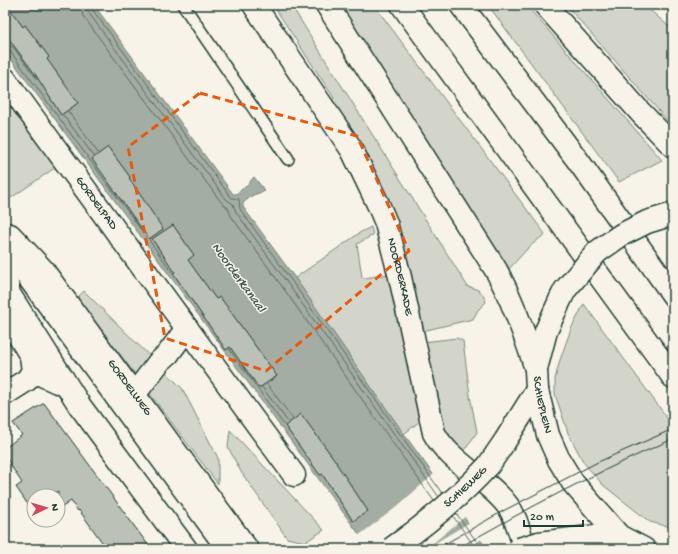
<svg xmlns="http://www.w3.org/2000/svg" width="678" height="554" viewBox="0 0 678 554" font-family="'Gochi Hand',sans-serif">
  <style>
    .green { fill: #d3d5ca; stroke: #79897f }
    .water { fill: #a4ada3; stroke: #6f8077 }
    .pier { fill: #f7f3e8 }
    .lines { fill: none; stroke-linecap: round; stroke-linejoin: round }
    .shore { stroke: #546a60; stroke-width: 1 }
    .building { fill: #bbc1b6; stroke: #1f3d34 }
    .lane-casing { stroke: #1f3d34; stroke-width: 14 }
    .street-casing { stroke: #1f3d34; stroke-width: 25 }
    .secondary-casing { stroke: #1f3d34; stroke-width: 25 }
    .primary-casing { stroke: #1f3d34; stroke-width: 25 }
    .highway-casing { stroke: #1f3d34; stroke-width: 25 }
    .lane { stroke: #f7f3e8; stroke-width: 11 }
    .street { stroke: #f7f3e8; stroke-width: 22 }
    .secondary { stroke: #f7f3e8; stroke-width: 22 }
    .primary { stroke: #f7f3e8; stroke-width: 22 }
    .highway { stroke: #f7f3e8; stroke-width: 22 }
    .tram { stroke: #1f3d34; stroke-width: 1 }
    .secondary-bridge-casing { stroke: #1f3d34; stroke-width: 25; stroke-linecap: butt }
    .primary-bridge-casing { stroke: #1f3d34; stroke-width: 25; stroke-linecap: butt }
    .secondary-bridge { stroke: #f7f3e8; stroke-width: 22 }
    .primary-bridge { stroke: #f7f3e8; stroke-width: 22 }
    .marked { fill: none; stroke: #e8590c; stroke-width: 3; stroke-dasharray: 8 5; stroke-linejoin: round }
    .labels { text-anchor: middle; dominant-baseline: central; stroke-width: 3; stroke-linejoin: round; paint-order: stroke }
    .street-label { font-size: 12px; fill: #1f3d34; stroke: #f7f3e8 }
    .water-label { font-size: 13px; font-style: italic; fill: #405950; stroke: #f7f3e8 }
  </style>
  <rect width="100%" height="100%" fill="#f7f3e8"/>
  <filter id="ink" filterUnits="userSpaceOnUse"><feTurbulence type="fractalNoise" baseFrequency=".025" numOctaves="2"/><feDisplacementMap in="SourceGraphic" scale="8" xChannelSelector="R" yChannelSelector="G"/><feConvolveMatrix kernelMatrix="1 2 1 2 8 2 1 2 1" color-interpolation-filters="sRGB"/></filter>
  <g filter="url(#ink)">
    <!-- green -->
    <path class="green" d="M273,5H291L468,287C479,289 482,291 486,302L478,310L473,319L418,332L330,102L334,98Z
      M336,5H374L545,234L528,248L508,270Z
      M488,5H526L662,160L619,182Z
      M566,5H644L673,30V127Z
      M5,89L59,165L8,200L5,195Z
      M371,227L373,235L357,244L362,277L364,278L390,274L420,421L404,434L295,278L361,232Z
      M84,291L182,388L218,458V484L122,357L76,299Z
      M584,304L673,426V527L662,525L650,522L603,485L584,463L568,433L555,394V379L560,360L571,329Z
      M457,338L463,341L470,396L477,432L457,462L444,443L423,342Z
      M230,430L324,530L305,542L287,538L241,472L228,447Z"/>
    <!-- water -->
    <path class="water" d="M5,5H94L233,194H236L247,185L254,177L265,191L253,195L243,203V207L295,278L404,434L487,549H370L5,51Z"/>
    <!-- pier -->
    <path class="pier" d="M435,473L466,516L427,548L470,522L482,539L466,549H367L358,536L394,509Z"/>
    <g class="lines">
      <!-- shore -->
      <path class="shore" d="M80,5L83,16L221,202L228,208L231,216C300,310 366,406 434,501
        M86,5L88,12L226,199L233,204L236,212C305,306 371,402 439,497
        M91,5L92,9L230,196L232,198L239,199L240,209C308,303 375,399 442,493
        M5,44L13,47L37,79
        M5,49L10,51L142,231
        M68,111L98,153
        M63,115L94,156
        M149,240L172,272
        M229,349L284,425
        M267,384L293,419
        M262,387L288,422
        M456,513L482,549
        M453,516L476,549"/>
    </g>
    <!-- building -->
    <path class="building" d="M5,5H7L23,27L25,25L49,57L47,59L78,103L61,115L35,74L5,34Z
      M108,147L130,177L129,178L163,229L149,239L92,159Z
      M173,225L194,255L188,260L216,299L220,297L277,376L259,388L230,347L226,350L173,273L175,272L152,239Z
      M44,403L113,497L151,549H107L79,510L78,511L71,501L58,510V491L51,496H34V507L31,509L16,487L22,483L5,456V448L22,435L13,423Z
      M301,414L337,463H336L368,511L353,521L322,474L320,475L285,426Z"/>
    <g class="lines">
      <defs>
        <path id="lane" d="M183,5L288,159"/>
        <g id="street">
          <path id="s1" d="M254,5L352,150L378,204L386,223L400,277L434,433C449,462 488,479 508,506C517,518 520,535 525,549"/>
          <path id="s2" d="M5,79L294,475"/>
          <path d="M5,313L31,356L33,371L57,382L63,379"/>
          <path d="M133,393L140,387L159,362L168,354L187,328"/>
          <path d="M5,394L27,380L33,371"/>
        </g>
        <g id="secondary">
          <path id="s3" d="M5,234L10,235L42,269L247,549"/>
          <path d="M7,248L228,549"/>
          <path d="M5,272L9,294L80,406L186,549"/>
          <path d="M488,466L505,441L537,390"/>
          <path d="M539,543L598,536H619"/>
        </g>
        <g id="primary">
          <path id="s4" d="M561,298L546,331L536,369L537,390L548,435L559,460L573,483L619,536L644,549"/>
        </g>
        <path id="highway" d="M327,5L496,270C513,301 525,335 536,369
          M402,5L673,377
          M461,5L579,162L673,295
          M545,5L641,113L673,146"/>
      </defs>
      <!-- lane casing -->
      <use href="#lane" class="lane-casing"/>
      <!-- street casing -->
      <use href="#street" class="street-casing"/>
      <!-- secondary casing -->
      <use href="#secondary" class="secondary-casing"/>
      <!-- primary casing -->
      <use href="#primary" class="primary-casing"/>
      <!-- highway casing -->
      <use href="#highway" class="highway-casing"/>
      <!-- lane -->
      <use href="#lane" class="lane"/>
      <!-- street -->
      <use href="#street" class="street"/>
      <!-- secondary -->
      <use href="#secondary" class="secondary"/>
      <!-- primary -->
      <use href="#primary" class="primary"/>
      <!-- highway -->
      <use href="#highway" class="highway"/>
      <!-- tram -->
      <path class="tram" d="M436,549L503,511L598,462L673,429
        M457,549C527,508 599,471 673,439"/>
      <defs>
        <g id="secondary-bridge">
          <path id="s5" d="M391,549C424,526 461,495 488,466"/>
          <path d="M519,549L539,543"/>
        </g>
        <path id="primary-bridge" d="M561,298L565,290L597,252L621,235L647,222L673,214"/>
      </defs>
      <!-- secondary-bridge casing -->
      <use href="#secondary-bridge" class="secondary-bridge-casing"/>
      <!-- primary-bridge casing -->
      <use href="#primary-bridge" class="primary-bridge-casing"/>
      <!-- secondary-bridge -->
      <use href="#secondary-bridge" class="secondary-bridge"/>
      <!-- primary-bridge -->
      <use href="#primary-bridge" class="primary-bridge"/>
    </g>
  </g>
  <!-- marked area -->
  <path class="marked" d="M200,93L357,136L409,251L266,371L165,338L128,147Z"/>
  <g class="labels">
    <!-- street labels -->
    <g class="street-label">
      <text stroke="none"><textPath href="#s2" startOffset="154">GORDELPAD</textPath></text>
      <text stroke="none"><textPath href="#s1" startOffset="311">NOORDERKADE</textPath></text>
      <text stroke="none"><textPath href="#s3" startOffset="199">GORDELWEG</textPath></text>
      <text stroke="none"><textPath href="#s4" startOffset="112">SCHIEPLEIN</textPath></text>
      <text stroke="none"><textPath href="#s5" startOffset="97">SCHIEWEG</textPath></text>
    </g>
    <!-- water labels -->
    <g class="water-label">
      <text transform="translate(238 278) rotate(54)">Noorderkanaal</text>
    </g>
  </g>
  <!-- margin -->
  <rect width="678" height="554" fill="none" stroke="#f7f3e8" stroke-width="20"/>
  <rect x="10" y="10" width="658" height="534" fill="none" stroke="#1f3d34" stroke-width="1.5" filter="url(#ink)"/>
  <!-- north arrow -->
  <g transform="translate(46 508) rotate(85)"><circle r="19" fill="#f7f3e8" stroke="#a1aaa0"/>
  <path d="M0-3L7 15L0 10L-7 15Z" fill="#d1495b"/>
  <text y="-6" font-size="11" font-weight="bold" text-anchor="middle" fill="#1f3d34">N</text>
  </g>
  <!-- scale -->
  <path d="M524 520v6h59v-6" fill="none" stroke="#1f3d34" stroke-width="2"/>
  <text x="530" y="520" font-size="12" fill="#1f3d34" stroke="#f7f3e8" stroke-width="3" paint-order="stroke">20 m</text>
</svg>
